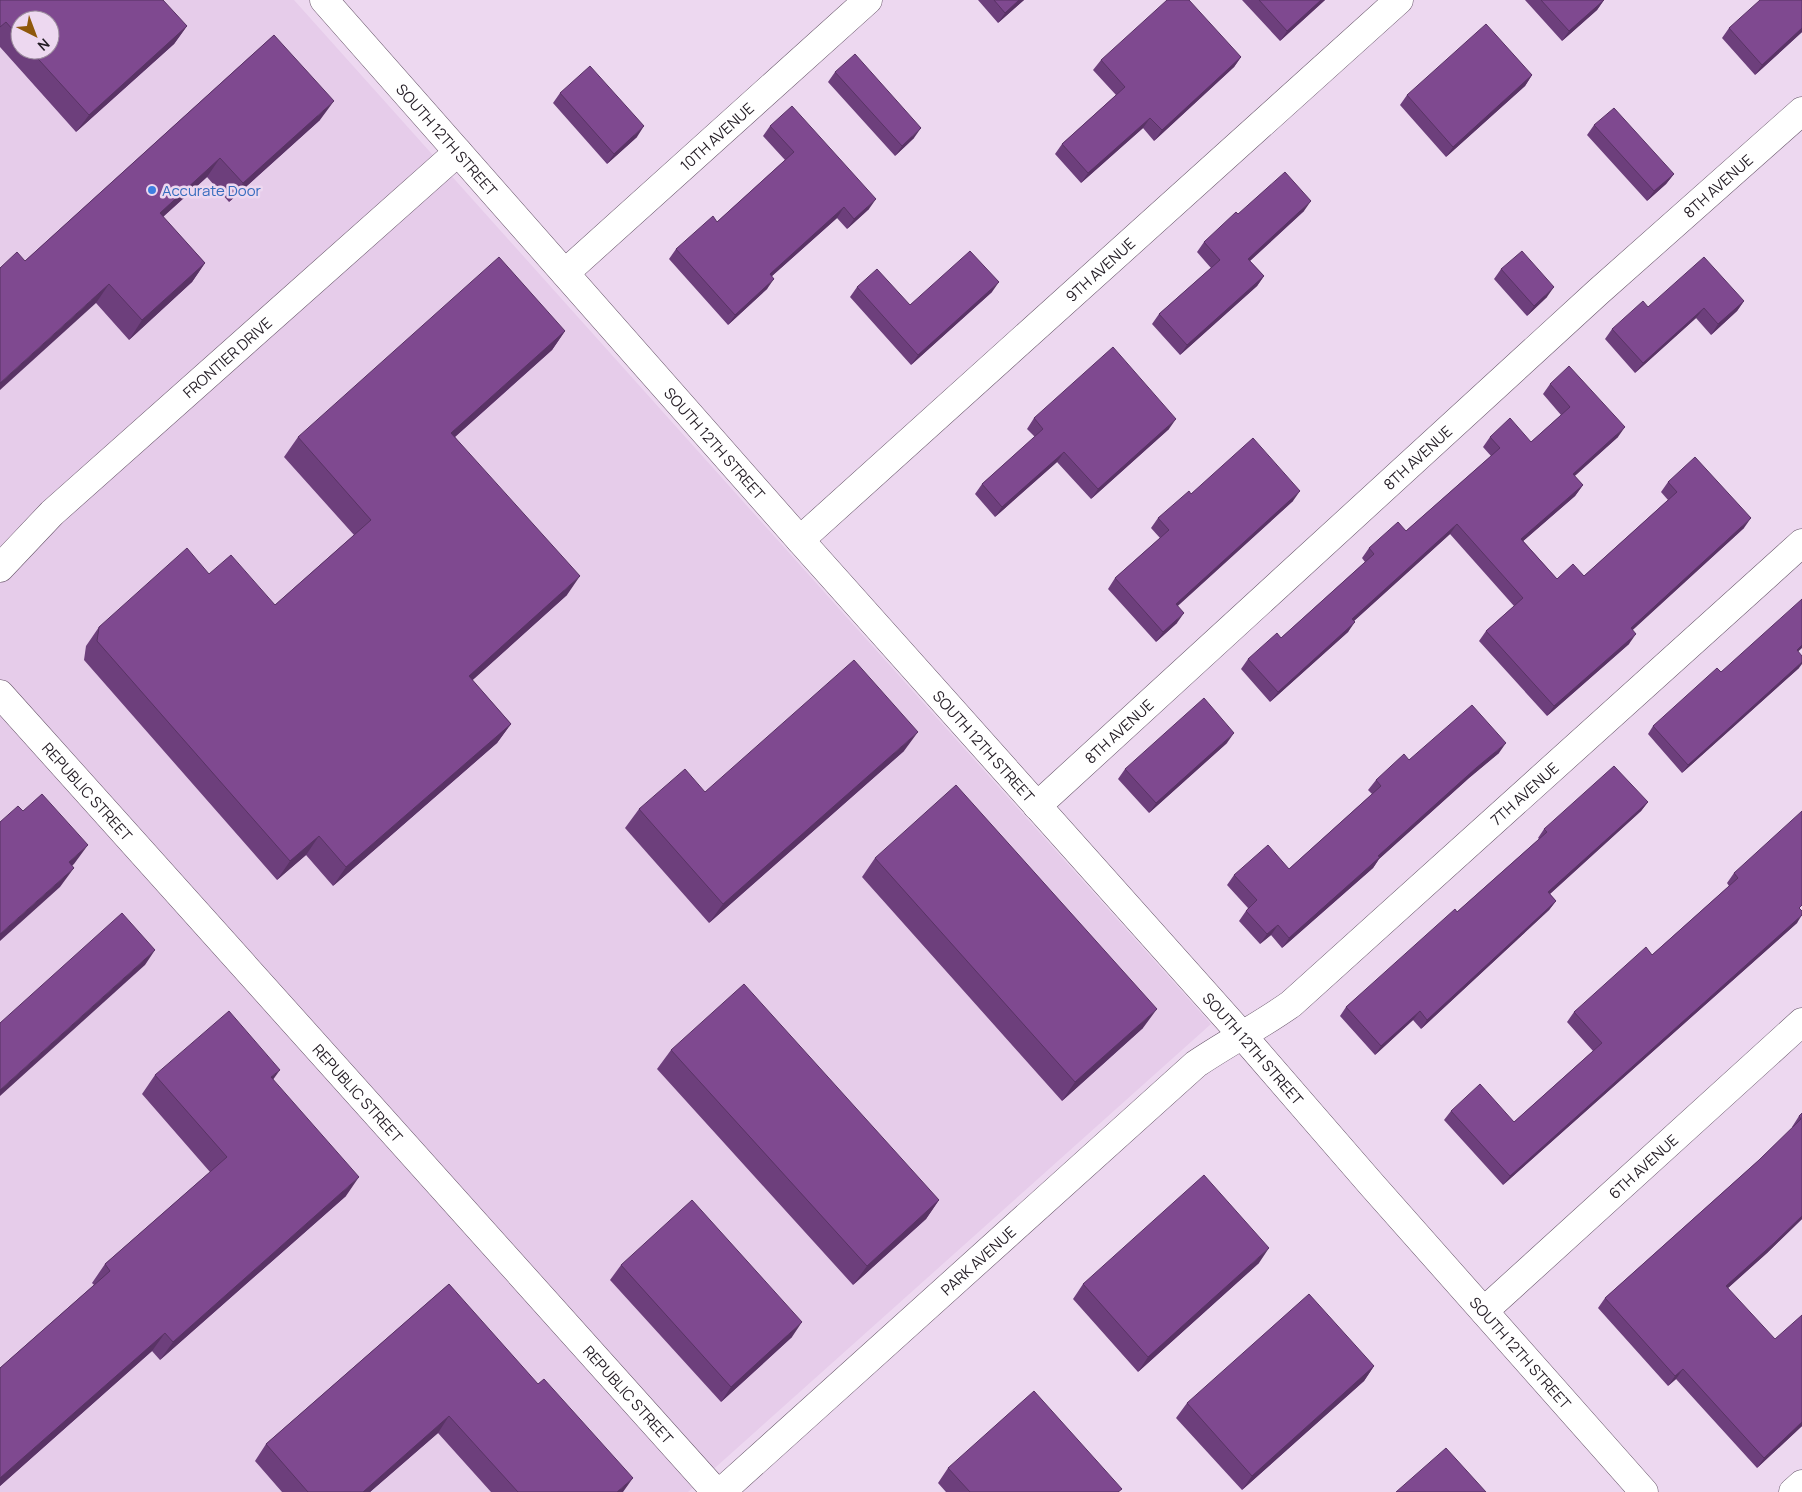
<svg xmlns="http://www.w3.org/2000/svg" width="1802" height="1492" viewBox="0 0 1802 1492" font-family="Manrope,sans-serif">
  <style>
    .built { fill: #e6ccea; fill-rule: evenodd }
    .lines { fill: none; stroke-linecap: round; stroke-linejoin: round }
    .minor-casing { stroke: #665468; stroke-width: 29 }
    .tertiary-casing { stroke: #665468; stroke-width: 29 }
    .minor { stroke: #fff; stroke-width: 28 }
    .tertiary { stroke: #fff; stroke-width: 28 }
    .wall { fill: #6d3f7c; fill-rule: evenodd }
    .shaded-wall { fill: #593365 }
    .building { fill: #7f4990; stroke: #593365 }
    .shop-dot { fill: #3f7fe0; stroke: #edd8f0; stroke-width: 2 }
    .labels { text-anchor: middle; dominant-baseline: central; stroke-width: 5; stroke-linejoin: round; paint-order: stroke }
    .street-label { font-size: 15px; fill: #231c24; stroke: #edd8f0 }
    .shop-label { font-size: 15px; fill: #366cbe; stroke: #edd8f0; text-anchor: start }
  </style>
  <rect width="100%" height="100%" fill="#edd8f0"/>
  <!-- built -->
  <path class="built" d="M0,0H294L1211,1024L688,1492H0ZM20,20H50V50H20Z"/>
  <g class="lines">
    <defs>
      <g id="minor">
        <path id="s1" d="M565,273L868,0"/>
        <path id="s2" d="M800,540L1399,0"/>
        <path id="s3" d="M0,568L52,513L458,152"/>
        <path id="s4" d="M0,694L716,1492"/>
        <path id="s5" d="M1037,806L1598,292L1802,111"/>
        <path id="s6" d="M1484,1311L1802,1022"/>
        <path id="s7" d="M721,1492L1196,1064C1227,1043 1260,1026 1291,1004L1802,543"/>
        <path d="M1793,1492L1802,1484"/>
      </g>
      <g id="tertiary">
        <path id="s8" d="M324,0L800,540L1242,1035L1372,1185L1644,1492"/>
      </g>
    </defs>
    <!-- minor casing -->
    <use href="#minor" class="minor-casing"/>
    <!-- tertiary casing -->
    <use href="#tertiary" class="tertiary-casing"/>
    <!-- minor -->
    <use href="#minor" class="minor"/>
    <!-- tertiary -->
    <use href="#tertiary" class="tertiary"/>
  </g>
  <!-- wall -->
  <path class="wall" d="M0,0L187,26L174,44L76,132L0,47ZM20,20L50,50H20Z
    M978,0H1024L998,23Z
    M1242,0H1325L1280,41Z
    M1525,0H1604L1597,10L1562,41Z
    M1802,0V32L1755,75L1722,38L1729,28Z
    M274,35L320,120L229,202L207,177L163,217L205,263L192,282L129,340L96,303L25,261Z
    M1241,57L1234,67L1154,141L1143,128L1081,183L1055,154L1062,144L1116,95L1093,70L1101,60Z
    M835,72L914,138L895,156L828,82Z
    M1532,75L1525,86L1446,157L1400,105L1407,95Z
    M560,93L637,137L607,164L553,103Z
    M1594,125L1674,174L1666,184L1647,201L1587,135Z
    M770,126L869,209L847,229L837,218L772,276L767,289L728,325L669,259L676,249L717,222L785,160L763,136Z
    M1304,211L1250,261L1264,276L1257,286L1180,355L1152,324L1159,314L1211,268L1197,252L1204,242L1238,214Z
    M1501,269L1547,297L1527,316L1494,279Z
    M857,287L910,305L992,292L911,365L850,297Z
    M1744,301L1737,311L1711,335L1696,318L1635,373L1605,339L1612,329L1648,307Z
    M565,331L552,350L455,437L567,595L472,680L511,724L497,743L333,886L306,855L277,880L84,660L86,646L99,627L209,574L275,605L354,535L284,457L298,437Z
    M1550,384L1618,437L1574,476L1583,485L1575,496L1523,541L1557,579L1584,576L1668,500L1661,492L1668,482L1744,528L1632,630L1629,644L1547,716L1479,641L1486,631L1514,606L1450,534L1354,621L1348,632L1270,702L1241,669L1248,659L1281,638L1365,562L1362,558L1369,548L1406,531L1491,456L1483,447L1490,437L1531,442L1561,415L1543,394Z
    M1034,418L1169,429L1091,499L1057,462L995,517L975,494L982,484L1035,437L1027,429Z
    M1191,494L1293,501L1177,606V623L1156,642L1108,589L1115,578L1160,538L1151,528L1158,518Z
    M1798,651L1799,668L1682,773L1648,734L1653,726L1721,672Z
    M1227,743L1149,813L1118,779L1125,769Z
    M904,751L709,923L625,828L639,809L705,792Z
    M1499,753L1469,778L1379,859L1373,868L1282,948L1271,935L1260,944L1239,921L1248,908L1227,885L1234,875L1289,869L1372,794L1368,790L1376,780L1409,760Z
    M1648,802L1641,811L1550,894L1556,901L1549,910L1421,1029L1413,1020L1375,1055L1340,1016L1346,1007L1457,912L1539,839L1538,838L1544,829Z
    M875,858L1143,1028L1062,1101L862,877Z
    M1734,873L1801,910L1797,923L1503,1185L1444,1120L1451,1111L1514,1122L1593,1051L1567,1022L1574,1012L1652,955L1729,886L1727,883Z
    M671,1050L939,1200L926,1219L853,1285L657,1069Z
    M155,1075L273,1079L346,1196L160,1360L152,1351L0,1486V1368L94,1285L92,1283L105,1264L210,1172L142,1094Z
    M1802,1113V1219L1767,1253L1728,1288L1802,1426L1757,1468L1676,1379L1668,1386L1598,1308L1605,1298L1759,1160L1793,1128L1792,1127L1799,1116Z
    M1259,1263L1138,1372L1073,1299L1083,1284Z
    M621,1265L792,1337L721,1402L610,1280Z
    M449,1284L623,1492H491L438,1433L370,1492H282L255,1461L266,1444Z
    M1374,1366L1364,1381L1242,1490L1176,1418L1187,1403Z
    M948,1468L1120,1492H946L938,1483Z"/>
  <!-- shaded-wall -->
  <path class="shaded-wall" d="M1019,0H1024L998,23L1005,13Z
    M1321,0H1325L1280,41L1287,31Z
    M1604,0L1597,10L1562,41L1569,31Z
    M187,26L174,44L76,132L89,115Z
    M1802,28V32L1755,75L1762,65Z
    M1241,57L1234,67L1154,141L1162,130Z
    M1532,75L1525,86L1446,157L1453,147Z
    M334,101L320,120L229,202L243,183Z
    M1150,118L1143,128L1081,183L1088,173Z
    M644,126L637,137L607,164L614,154Z
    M921,128L914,138L895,156L902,146Z
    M220,158L207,177L146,232L160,213Z
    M1674,174L1666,184L1647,201L1654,191Z
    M876,199L869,209L847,229L854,219Z
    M1311,201L1304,211L1241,269L1248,259Z
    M844,207L837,218L763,284L770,274Z
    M205,263L192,282L129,340L142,320Z
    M1264,276L1257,286L1180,355L1187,345Z
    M774,279L767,289L728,325L735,315Z
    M999,282L992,292L911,365L918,355Z
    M109,284L96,303L0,390V383Z
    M1554,287L1547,297L1527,316L1534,306Z
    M1744,301L1737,311L1711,335L1718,324Z
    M1704,308L1696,318L1635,373L1643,363Z
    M565,331L552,350L438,452L451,433Z
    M1176,419L1169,429L1091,499L1098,489Z
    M1625,427L1618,437L1566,484L1573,474Z
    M1064,452L1057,462L995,517L1002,507Z
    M1583,485L1575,496L1514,549L1521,539Z
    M1300,491L1293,501L1169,614L1176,604Z
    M1751,518L1744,528L1624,638L1631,628Z
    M1457,524L1450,534L1345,629L1352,619Z
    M580,576L567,595L455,696L469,676Z
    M1184,613L1177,623L1156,642L1163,632Z
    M1355,622L1348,632L1270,702L1278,692Z
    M1636,634L1629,644L1547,716L1554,706Z
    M1802,645V648L1791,658L1797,650Z
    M1802,662V664L1799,668L1682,773L1688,765Z
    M511,724L497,743L333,886L346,867Z
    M918,732L904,751L709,923L723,904Z
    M1234,733L1227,743L1149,813L1156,803Z
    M1506,743L1499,753L1469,778L1379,859L1373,868L1282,948L1289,938L1378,856L1476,768Z
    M1648,802L1641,811L1542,901L1548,892Z
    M319,836L306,855L277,880L290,861Z
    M88,845L74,864L55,881L69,862Z
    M74,868L60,887L0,941V934Z
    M1556,901L1549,910L1421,1029L1427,1020Z
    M1802,915L1797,923L1503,1185L1510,1176Z
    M1278,925L1271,935L1260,944L1267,934Z
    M155,950L145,965L0,1096V1090Z
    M1157,1009L1143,1028L1062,1101L1075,1082Z
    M1420,1011L1413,1020L1375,1055L1381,1046Z
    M280,1070L267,1088L271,1077Z
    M359,1177L346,1196L160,1360L173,1342Z
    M939,1200L926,1219L853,1285L867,1266Z
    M1802,1216V1219L1767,1253L1719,1296L1726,1286Z
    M1269,1248L1259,1263L1138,1372L1148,1357Z
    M802,1322L792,1337L721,1402L731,1387Z
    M165,1333L152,1351L0,1486V1478Z
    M1374,1366L1364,1381L1242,1490L1252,1476Z
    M1683,1369L1676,1379L1668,1386L1675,1376Z
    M449,1416L438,1433L370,1492H363Z
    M1802,1422V1426L1757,1468L1764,1458Z
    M633,1478L623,1492H617Z"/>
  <!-- building -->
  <path class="building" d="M0,0H163L187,26L89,115L30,50H50V20H20V38L6,22L0,27Z
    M994,0H1019L1005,13Z
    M1167,0H1189L1241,57L1162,130L1150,118L1088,173L1062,144L1125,87L1101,60Z
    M1259,0H1321L1287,31Z
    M1541,0H1604L1569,31Z
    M1760,0H1802V28L1762,65L1729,28Z
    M1486,24L1532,75L1453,147L1407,95Z
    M274,35L334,101L243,183L220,158L160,213L205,263L142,320L109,284L0,383V268L17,252L25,261Z
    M855,54L921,128L902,146L835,72Z
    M590,66L644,126L614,154L560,93Z
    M792,106L876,199L854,219L844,207L770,274L774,279L735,315L676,249L713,216L717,222L794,152L770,126Z
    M1614,108L1674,174L1654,191L1594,125Z
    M1285,172L1311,201L1248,259L1264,276L1187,345L1159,314L1220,260L1204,242L1236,212L1238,214Z
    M970,251L999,282L918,355L857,287L877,269L910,305Z
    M1522,251L1554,287L1534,306L1501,269Z
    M499,257L565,331L451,433L580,576L469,676L511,724L346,867L319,836L290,861L97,641L99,627L187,548L209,574L231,555L275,605L371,520L298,437Z
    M1704,257L1744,301L1718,324L1704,308L1643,363L1612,329L1643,301L1648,307Z
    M1113,347L1176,419L1098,489L1064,452L1002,507L982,484L1043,429L1034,418Z
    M1569,366L1625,427L1573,474L1583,485L1521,539L1557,579L1573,564L1584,576L1677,492L1668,482L1695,457L1751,518L1631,628L1636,634L1554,706L1486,631L1523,598L1457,524L1352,619L1355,622L1278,692L1248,659L1277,633L1281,638L1374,554L1369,548L1398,522L1406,531L1500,448L1490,437L1510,418L1531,442L1570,407L1550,384Z
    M1253,438L1300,491L1176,604L1184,613L1163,632L1115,578L1169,530L1158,518L1189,491L1191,494Z
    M1802,599V645L1797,650L1802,656V662L1688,765L1653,726L1717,668L1721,672Z
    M854,660L918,732L723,904L639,809L685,769L705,792Z
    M1204,698L1234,733L1156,803L1125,769Z
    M1472,705L1506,743L1476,768L1378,856L1380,857L1289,938L1278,925L1267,934L1246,911L1257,900L1234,875L1268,845L1289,869L1381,786L1376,780L1404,754L1409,760Z
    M1614,766L1648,802L1548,892L1556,901L1427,1020L1420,1011L1381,1046L1346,1007L1455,909L1457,912L1547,832L1544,829Z
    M956,785L1157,1009L1075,1082L875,858Z
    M42,794L88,845L69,862L74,868L0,934V822L18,806L23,811Z
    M1802,811V905L1799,908L1802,911V915L1510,1176L1451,1111L1480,1084L1514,1122L1602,1043L1574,1012L1646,947L1652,955L1738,878L1734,873Z
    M122,913L155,950L0,1090V1023Z
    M744,984L939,1200L867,1266L671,1050Z
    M229,1011L280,1070L271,1077L359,1177L173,1342L165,1333L0,1478V1368L110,1271L105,1264L227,1157L155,1075Z
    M1802,1113V1216L1774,1243L1726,1286L1775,1339L1802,1315V1422L1764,1458L1683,1369L1675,1376L1605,1298L1759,1160L1801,1119L1799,1116Z
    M1204,1175L1269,1248L1148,1357L1083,1284Z
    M692,1200L802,1322L731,1387L621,1265Z
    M449,1284L538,1384L544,1379L633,1478L617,1492H518L449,1416L363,1492H308L266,1444Z
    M1309,1294L1374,1366L1252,1476L1187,1403Z
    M1034,1391L1122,1489L1118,1492H970L948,1468Z
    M1446,1448L1486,1492H1396Z"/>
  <!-- markers -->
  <circle class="shop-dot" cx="152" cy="190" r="5"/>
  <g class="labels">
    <!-- street labels -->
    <g class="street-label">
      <text stroke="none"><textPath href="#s1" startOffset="204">10TH AVENUE</textPath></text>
      <text stroke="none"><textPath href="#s8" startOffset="186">SOUTH 12TH STREET</textPath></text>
      <text stroke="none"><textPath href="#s5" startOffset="921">8TH AVENUE</textPath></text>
      <text stroke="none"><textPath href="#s2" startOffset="404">9TH AVENUE</textPath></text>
      <text stroke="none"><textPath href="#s3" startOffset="310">FRONTIER DRIVE</textPath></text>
      <text stroke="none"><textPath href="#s8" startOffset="591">SOUTH 12TH STREET</textPath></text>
      <text stroke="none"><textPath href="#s5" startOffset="516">8TH AVENUE</textPath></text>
      <text stroke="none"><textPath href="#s5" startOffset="111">8TH AVENUE</textPath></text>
      <text stroke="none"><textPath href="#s8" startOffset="996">SOUTH 12TH STREET</textPath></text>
      <text stroke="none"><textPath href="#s4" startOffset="131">REPUBLIC STREET</textPath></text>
      <text stroke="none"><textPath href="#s7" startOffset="1066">7TH AVENUE</textPath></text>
      <text stroke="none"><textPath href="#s8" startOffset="1401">SOUTH 12TH STREET</textPath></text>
      <text stroke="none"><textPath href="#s4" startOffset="536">REPUBLIC STREET</textPath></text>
      <text stroke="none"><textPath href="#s6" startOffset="215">6TH AVENUE</textPath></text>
      <text stroke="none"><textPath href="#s7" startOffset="346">PARK AVENUE</textPath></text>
      <text stroke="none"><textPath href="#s8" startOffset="1806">SOUTH 12TH STREET</textPath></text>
      <text stroke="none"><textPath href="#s4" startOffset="941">REPUBLIC STREET</textPath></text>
    </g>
    <!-- shop labels -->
    <g class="shop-label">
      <text x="162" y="190">Accurate Door</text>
    </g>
  </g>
  <!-- north arrow -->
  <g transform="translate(35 35) rotate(138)"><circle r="24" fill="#edd8f0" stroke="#9c8d9e"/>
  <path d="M0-4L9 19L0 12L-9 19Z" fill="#8f580c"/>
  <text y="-8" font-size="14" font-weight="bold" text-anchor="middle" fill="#231c24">N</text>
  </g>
</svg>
